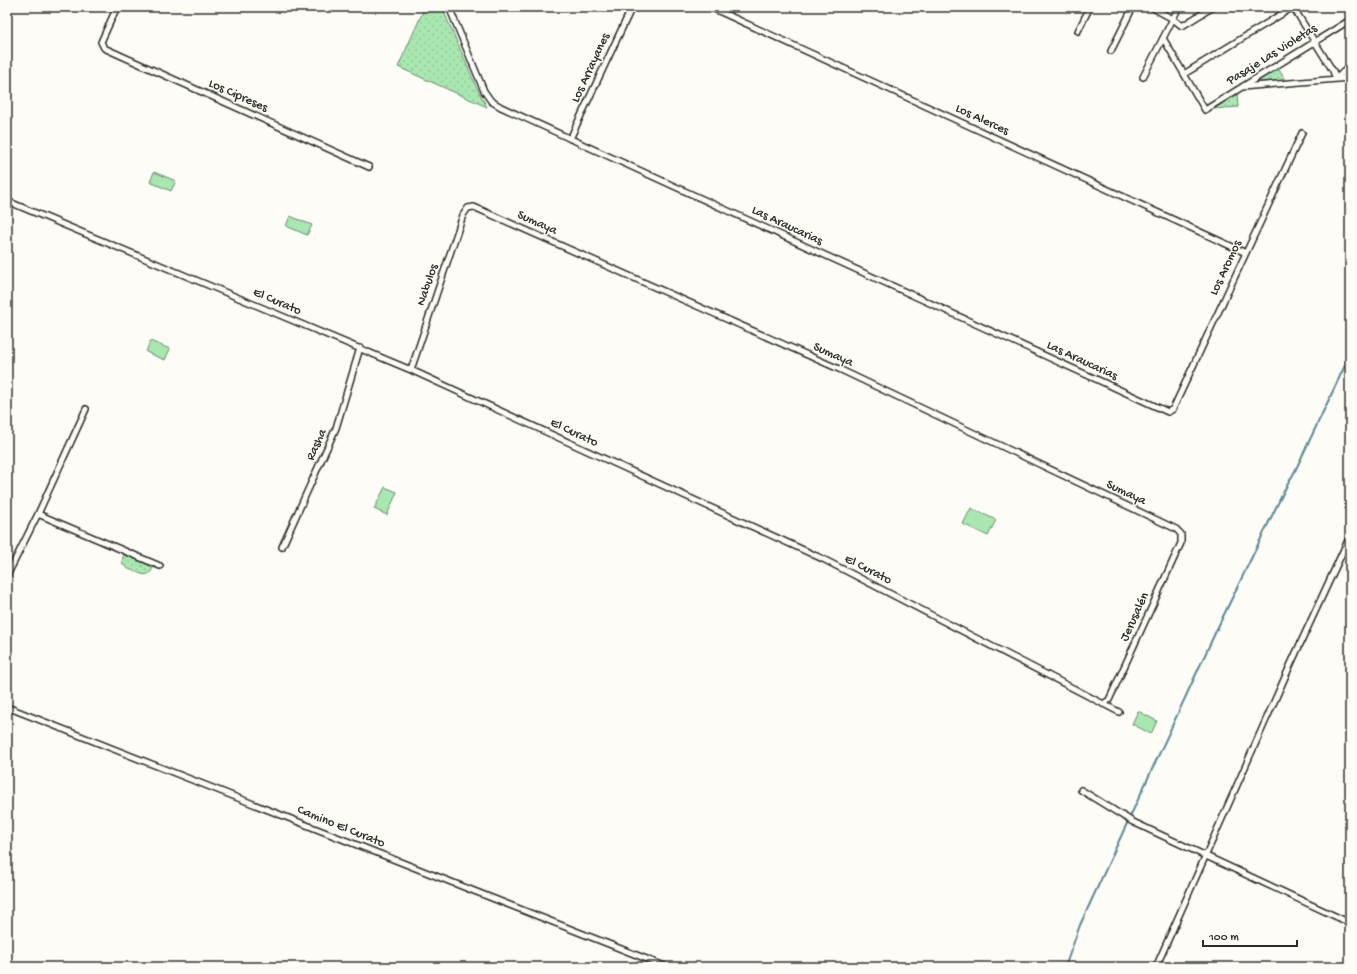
<svg xmlns="http://www.w3.org/2000/svg" width="1357" height="974" viewBox="0 0 1357 974" font-family="'Gochi Hand',sans-serif">
  <style>
    .green { fill: url(#green-dots); stroke: #6a896d }
    .pitch { fill: #a8e7af; stroke: #6a896d }
    .lines { fill: none; stroke-linecap: round; stroke-linejoin: round }
    .stream { stroke: #5b8a93; stroke-width: 2 }
    .street-casing { stroke: #2b2b2b; stroke-width: 8 }
    .street { stroke: #fdfcf7; stroke-width: 5 }
    .labels { text-anchor: middle; dominant-baseline: central; stroke-width: 3; stroke-linejoin: round; paint-order: stroke }
    .street-label { font-size: 13px; fill: #2b2b2b; stroke: #fdfcf7 }
  </style>
  <defs>
    <pattern id="green-dots" width="8" height="8" patternUnits="userSpaceOnUse"><rect width="8" height="8" fill="#a8e7af"/><path d="M2 2h.1M6 6h.1" fill="none" stroke="#91c697" stroke-width="1.8" stroke-linecap="round"/></pattern>
  </defs>
  <rect width="100%" height="100%" fill="#fdfcf7"/>
  <filter id="ink" filterUnits="userSpaceOnUse"><feTurbulence type="fractalNoise" baseFrequency=".025" numOctaves="2"/><feDisplacementMap in="SourceGraphic" scale="8" xChannelSelector="R" yChannelSelector="G"/><feConvolveMatrix kernelMatrix="1 2 1 2 8 2 1 2 1" color-interpolation-filters="sRGB"/></filter>
  <g filter="url(#ink)">
    <!-- green -->
    <path class="green" d="M425,7H442L476,86L487,107L398,67Z
      M1278,68L1285,80L1254,83Z
      M1237,93L1238,107L1214,109Z
      M124,554L153,567C152,570 151,573 148,574C144,576 139,573 136,572C126,568 119,566 124,554Z"/>
    <!-- pitch -->
    <path class="pitch" d="M154,172L176,181L171,191L150,182Z
      M290,216L312,225L307,235L286,226Z
      M150,341L170,349L165,360L146,352Z
      M385,487L397,492L387,515L374,509Z
      M971,508L996,520L988,536L963,524Z
      M1138,711L1157,721L1151,734L1132,724Z"/>
    <g class="lines">
      <!-- stream -->
      <path class="stream" d="M1065,967L1080,925L1216,631L1284,491L1295,471L1350,355"/>
      <defs>
        <path id="street" d="M117,7L101,42L104,48L369,167
          M449,7L484,91L491,101L501,107L1168,412L1173,409L1302,133
          M710,7L1246,253
          M1151,7L1173,19L1182,26L1213,7
          M1293,7L1333,71L1336,79
          M1078,31L1090,7
          M1163,38L1205,110L1350,20
          M1111,51L1133,7
          M1184,74L1293,7
          M1143,77L1179,7
          M1336,79L1343,72L1350,67
          M1242,87L1350,78
          M570,139L632,7
          M7,201L411,370L823,559L1119,712
          M411,370L463,215L468,208L474,207L839,369L1176,529L1181,534V543L1109,700L1103,704
          M38,514L160,566
          M282,547L336,428L360,348
          M7,576L38,514L86,409
          M7,707L667,967
          M1081,790L1133,822L1350,923
          M1156,967L1290,666L1350,536"/>
      </defs>
      <!-- street casing -->
      <use href="#street" class="street-casing"/>
      <!-- street -->
      <use href="#street" class="street"/>
    </g>
  </g>
  <g class="labels">
    <!-- street labels -->
    <g class="street-label">
      <text transform="translate(1272 55) rotate(-32)">Pasaje Las Violetas</text>
      <text transform="translate(591 68) rotate(-65)">Los Arrayanes</text>
      <text transform="translate(238 96) rotate(24)">Los Cipreses</text>
      <text transform="translate(982 120) rotate(25)">Los Alerces</text>
      <text transform="translate(537 223) rotate(24)">Sumaya</text>
      <text transform="translate(787 226) rotate(25)">Las Araucarias</text>
      <text transform="translate(1226 268) rotate(-65)">Los Aromos</text>
      <text transform="translate(428 285) rotate(-71)">Nabulos</text>
      <text transform="translate(277 302) rotate(23)">El Curato</text>
      <text transform="translate(833 355) rotate(24)">Sumaya</text>
      <text transform="translate(1082 361) rotate(25)">Las Araucarias</text>
      <text transform="translate(574 433) rotate(25)">El Curato</text>
      <text transform="translate(317 445) rotate(-66)">Rasha</text>
      <text transform="translate(1126 493) rotate(25)">Sumaya</text>
      <text transform="translate(868 570) rotate(27)">El Curato</text>
      <text transform="translate(1135 617) rotate(-65)">Jerusalén</text>
      <text transform="translate(341 827) rotate(22)">Camino El Curato</text>
    </g>
  </g>
  <!-- margin -->
  <rect width="1357" height="974" fill="none" stroke="#fdfcf7" stroke-width="24"/>
  <rect x="12" y="12" width="1333" height="950" fill="none" stroke="#2b2b2b" stroke-width="1.5" filter="url(#ink)"/>
  <!-- scale -->
  <path d="M1203 940v6h94v-6" fill="none" stroke="#2b2b2b" stroke-width="2"/>
  <text x="1209" y="940" font-size="12" fill="#2b2b2b" stroke="#fdfcf7" stroke-width="3" paint-order="stroke">100 m</text>
</svg>
